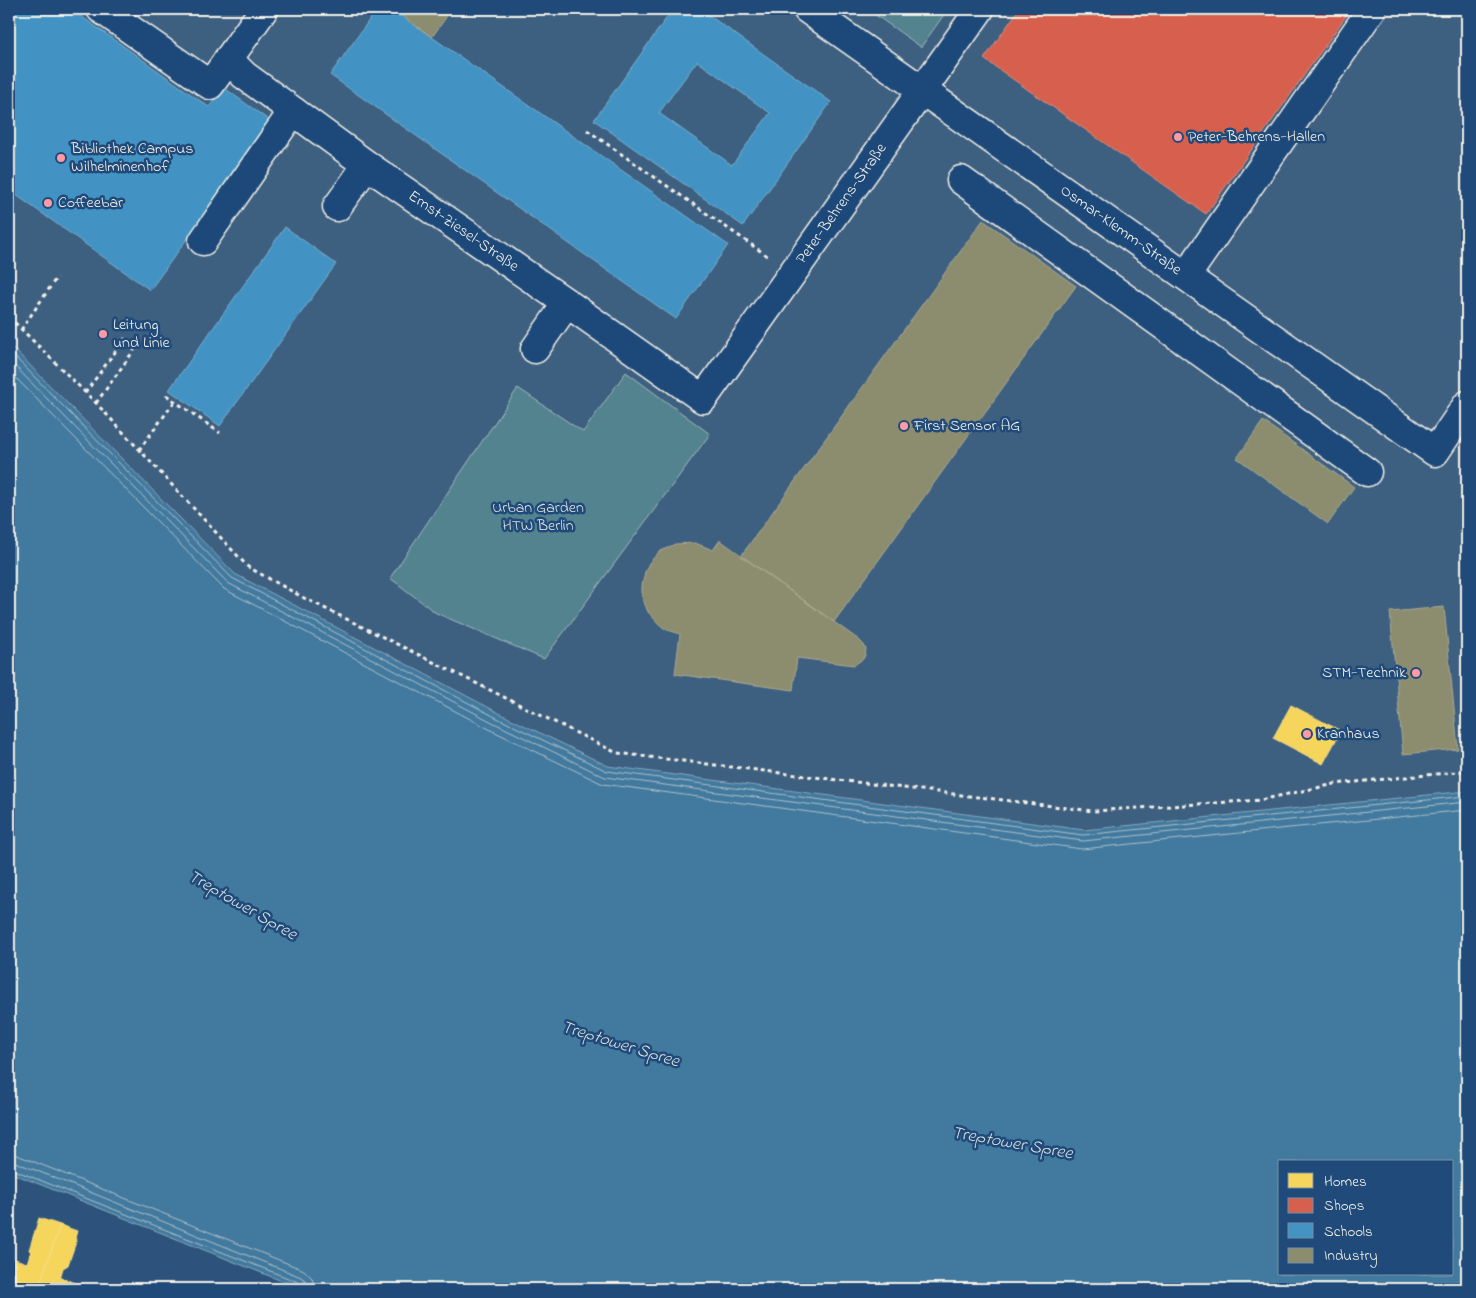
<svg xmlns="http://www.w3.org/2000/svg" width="1476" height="1298" viewBox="0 0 1476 1298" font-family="'Indie Flower',sans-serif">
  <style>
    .built { fill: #3e5e80 }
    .green { fill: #52838e; stroke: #a3babb }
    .water { fill: #42799e; stroke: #89a9bc; fill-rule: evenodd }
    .homes { fill: #f6d55c; stroke: #f5dd86 }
    .shops { fill: #d6604d; stroke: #df8c7c }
    .schools { fill: #4393c3; stroke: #78afce; fill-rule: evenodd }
    .industry { fill: #8c8c6e; stroke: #abaa93 }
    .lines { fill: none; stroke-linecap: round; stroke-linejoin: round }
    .shore { stroke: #adc1ca; stroke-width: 1 }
    .minor-casing { stroke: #f4f1e8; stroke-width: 31 }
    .path { stroke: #f4f1e8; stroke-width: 3; stroke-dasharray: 4 4; stroke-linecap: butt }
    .minor { stroke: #1f4a7a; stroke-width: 28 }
    .poi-dot { fill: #ff9aa2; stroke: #1f4a7a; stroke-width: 2 }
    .labels { text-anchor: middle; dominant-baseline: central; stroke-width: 5; stroke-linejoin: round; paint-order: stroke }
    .poi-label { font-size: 16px; fill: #f4f1e8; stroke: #1f4a7a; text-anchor: start }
    .street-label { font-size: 16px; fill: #f4f1e8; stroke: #1f4a7a }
    .park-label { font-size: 16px; fill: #dce0da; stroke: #1f4a7a }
    .water-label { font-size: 18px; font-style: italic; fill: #d9dfdd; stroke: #1f4a7a }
  </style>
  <rect width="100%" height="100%" fill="#2d537d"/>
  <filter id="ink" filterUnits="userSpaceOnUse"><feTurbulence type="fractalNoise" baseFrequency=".02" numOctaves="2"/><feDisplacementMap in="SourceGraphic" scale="10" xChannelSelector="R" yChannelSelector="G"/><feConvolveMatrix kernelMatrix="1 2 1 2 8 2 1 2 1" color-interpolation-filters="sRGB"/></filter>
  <g filter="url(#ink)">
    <!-- built -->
    <path class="built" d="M9,9H867L921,47L948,9H1467V791L1084,830L608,766L499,713L235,574L9,344Z"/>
    <!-- green -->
    <path class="green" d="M867,9H948L921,47Z
      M626,372L710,434L544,659L436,613L390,578L518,388L583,432Z"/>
    <!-- water -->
    <path class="water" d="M9,344L235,574L499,713L608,766L1084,830L1467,791V1289H302L9,1172ZM1280,1162H1452V1274H1280Z"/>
    <!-- homes -->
    <path class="homes" d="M1291,705L1341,731L1323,764L1273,738Z
      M39,1218L60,1225L38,1289H9V1257L27,1263L31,1251L29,1250Z
      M60,1225L77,1231L75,1238L77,1239L68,1265L63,1268L60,1278L95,1289H38Z"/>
    <!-- shops -->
    <path class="shops" d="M1019,9H1351L1206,214L984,59Z"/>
    <!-- schools -->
    <path class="schools" d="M9,9H71L209,107L223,87L270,121L192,232L150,290L9,190Z
      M377,9H392L728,245L676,319L330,75Z
      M673,9H700L831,102L743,226L594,120ZM697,61L770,113L732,165L659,113Z
      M285,227L336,264L220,426L169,390Z"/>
    <!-- industry -->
    <path class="industry" d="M392,9H452L432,37Z
      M983,220L1076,286L834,622L741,556Z
      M1263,421L1354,487L1328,524L1237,458Z
      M720,540L859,640L864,645L866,650L865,655L863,659L854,665L797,658L793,690L675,674L680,634L665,629L659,624L648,612L642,597V586L645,572L649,563L659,552L675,544L695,543L713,550Z
      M1444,607L1458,749L1403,754L1390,612Z"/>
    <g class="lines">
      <!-- shore -->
      <path class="shore" d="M9,351L232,578L497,718L607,771L1083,835L1467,796
        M9,360L228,583L494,723L605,777L1083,841L1467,802
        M9,371L224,589L491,730L603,784L1082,849L1467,810
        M9,1154L17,1155L304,1270L312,1278L315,1289
        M9,1161L15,1162L301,1277L306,1281L308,1289
        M9,1168L298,1282L301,1285L302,1289"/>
      <defs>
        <g id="minor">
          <path d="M101,9L210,85L264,9"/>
          <path id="s1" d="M807,9L1435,452L1467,405"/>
          <path id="s2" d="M228,59L244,75L367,165L567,303L703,399L980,9"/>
          <path d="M961,180L1367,472"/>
          <path d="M337,207L367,165"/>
          <path d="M203,241L293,111"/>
          <path d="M1186,276L1372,9"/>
          <path d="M535,349L567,303"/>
        </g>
      </defs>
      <!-- minor casing -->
      <use href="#minor" class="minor-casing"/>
      <!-- path -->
      <path class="path" d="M587,130L769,257
        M9,317L96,403L248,567L304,598L617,753L1093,811L1260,800L1335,784L1467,771
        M21,330L57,277
        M85,393L126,337
        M166,395L220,433
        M96,403L137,346
        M139,450L175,401"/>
      <!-- minor -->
      <use href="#minor" class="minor"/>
    </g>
  </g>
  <!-- markers -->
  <g class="poi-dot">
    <circle cx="1178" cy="137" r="5"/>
    <circle cx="61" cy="158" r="5"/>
    <circle cx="48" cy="203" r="5"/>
    <circle cx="103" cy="334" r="5"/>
    <circle cx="904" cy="426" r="5"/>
    <circle cx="1416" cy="673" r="5"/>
    <circle cx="1307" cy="734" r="5"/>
  </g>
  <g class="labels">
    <!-- poi labels -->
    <g class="poi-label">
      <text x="1188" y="137">Peter-Behrens-Hallen</text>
      <text x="71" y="149">Bibliothek Campus<tspan x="71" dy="18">Wilhelminenhof</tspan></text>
      <text x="58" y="203">Coffeebar</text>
      <text x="113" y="325">Leitung<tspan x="113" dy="18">und Linie</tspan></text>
      <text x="914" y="426">First Sensor AG</text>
      <text x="1406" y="673" text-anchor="end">STM-Technik</text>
      <text x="1317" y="734">Kranhaus</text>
    </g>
    <!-- street labels -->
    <g class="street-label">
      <text stroke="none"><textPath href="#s2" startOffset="824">Peter-Behrens-Straße</textPath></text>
      <text stroke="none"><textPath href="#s1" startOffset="384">Osmar-Klemm-Straße</textPath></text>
      <text stroke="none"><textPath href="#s2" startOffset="292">Ernst-Ziesel-Straße</textPath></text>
    </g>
    <!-- park labels -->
    <g class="park-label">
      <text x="538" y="508">Urban Garden<tspan x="538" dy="18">HTW Berlin</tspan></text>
    </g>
    <!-- water labels -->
    <g class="water-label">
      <text transform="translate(242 906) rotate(30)">Treptower Spree</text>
      <text transform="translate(620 1045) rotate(17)">Treptower Spree</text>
      <text transform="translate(1012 1144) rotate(10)">Treptower Spree</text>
    </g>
  </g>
  <!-- margin -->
  <rect width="1476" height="1298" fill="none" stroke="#1f4a7a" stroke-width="30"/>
  <rect x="15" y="15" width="1446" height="1268" fill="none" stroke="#f4f1e8" stroke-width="2" filter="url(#ink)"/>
  <!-- legend -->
  <rect x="1278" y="1160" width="175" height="115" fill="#1f4a7a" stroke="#748da6"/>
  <rect x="1288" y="1173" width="25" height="15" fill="#f6d55c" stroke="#748da6"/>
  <text x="1324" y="1186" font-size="15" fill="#f4f1e8">Homes</text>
  <rect x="1288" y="1198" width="25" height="15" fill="#d6604d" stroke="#748da6"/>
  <text x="1324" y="1210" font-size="15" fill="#f4f1e8">Shops</text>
  <rect x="1288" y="1223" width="25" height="15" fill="#4393c3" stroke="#748da6"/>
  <text x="1324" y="1236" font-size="15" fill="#f4f1e8">Schools</text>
  <rect x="1288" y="1248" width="25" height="15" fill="#8c8c6e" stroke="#748da6"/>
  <text x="1324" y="1260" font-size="15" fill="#f4f1e8">Industry</text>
</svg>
